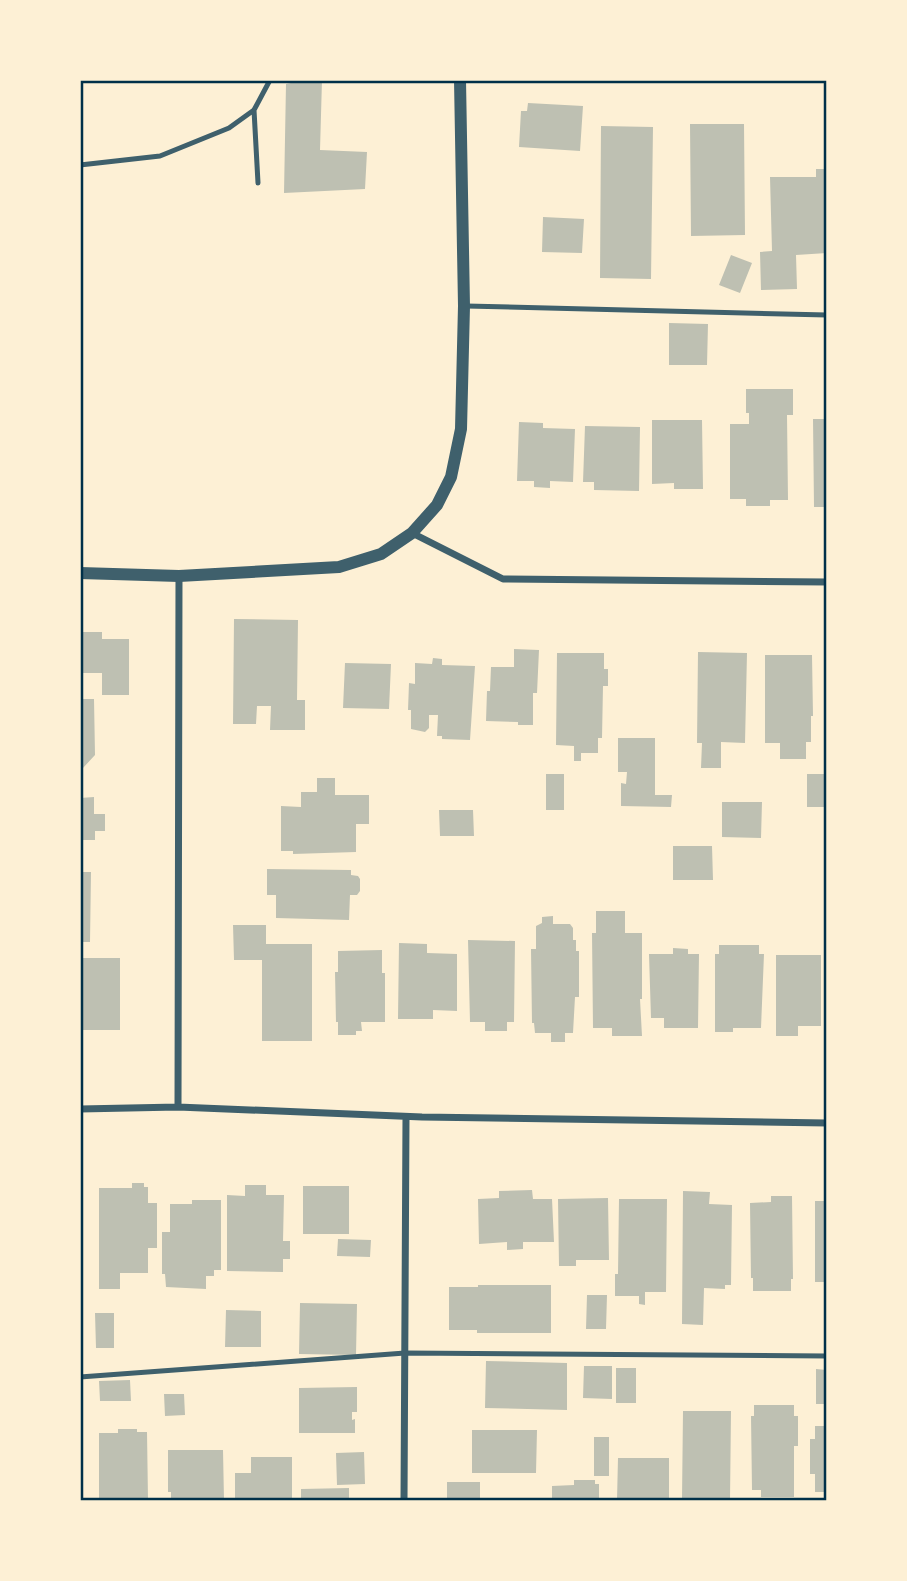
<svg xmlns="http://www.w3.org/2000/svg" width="907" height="1581" viewBox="0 0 907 1581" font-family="Figtree,sans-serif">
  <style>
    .building { fill: #bec0b2 }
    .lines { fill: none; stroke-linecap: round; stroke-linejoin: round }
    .service { stroke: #3f606c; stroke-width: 5 }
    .minor { stroke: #3f606c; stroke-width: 7 }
    .tertiary { stroke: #3f606c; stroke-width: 12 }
    .neatline { fill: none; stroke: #003049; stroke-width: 2.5 }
  </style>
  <rect width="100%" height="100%" fill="#fdf0d5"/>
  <!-- building -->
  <path class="building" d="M306,80H322L320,150L367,152L365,189L284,193L286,84Z
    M528,103L583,106L580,151L519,147L521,111H527Z
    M690,124H744L745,235L691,236Z
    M601,126L653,127L651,279L600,278Z
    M816,169H827V253L796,255L797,289L761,290L760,252L772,251L770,177H816Z
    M543,217L584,219L582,253L542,252Z
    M731,255L752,263L740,293L719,285Z
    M669,323L708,324L707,365H669Z
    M746,389H793V415H787L788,500H770V506H746V499H730V424H749V413H746Z
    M813,419H827V507H814Z
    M652,420H702L703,489H674V483L652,484Z
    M519,422L543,423V428L575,429L573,482L550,481V488L534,487V481H517Z
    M585,426L640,427L639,491L594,490V482H583Z
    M234,619L298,620L297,700H305V730H270L271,706H257L256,724H233Z
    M80,632H102V639H129V695H102V673H80Z
    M514,649L539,650L537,693H533V725H518V722L486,721L487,691H490L491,667H514Z
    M698,652L747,653L745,743L721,742V768H701L702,743H697Z
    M557,653H604V669H608V686H603L602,738H598V753H581V761H574V746L556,745Z
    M765,655H812L813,716H811V742H806V759H780V743H765Z
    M433,658L442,659V665L475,666L470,740L442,739V736H437L438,715H429V728L425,732L411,729V710H408L409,683L415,684V663L432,664Z
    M345,663L391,664L389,709L343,708Z
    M80,699H94L95,755L83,768H80Z
    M618,738H655V795H672L671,807L621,806V783L626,784L627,772H618Z
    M546,774H564V810H546Z
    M807,774H827V807H807Z
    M317,778H335V795H369V824H356V852L293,854V851H281V806L301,807V792H317Z
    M94,797V814H105V831H95V840H80V798Z
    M722,802H762L761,838L722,837Z
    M439,810H473L474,836H440Z
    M673,846H712L713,880H673Z
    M267,869L351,870V875L358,876L360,879V891L357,895H350L349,920L276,918V895H267Z
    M80,872H91L90,942H80Z
    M596,911H625V933H642V999H640L642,1036H612V1028H593L592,933H596Z
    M553,916V924H570L573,928V940H576V951H579V997H575L573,1033H565V1042H551V1033H535L534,1023H532L531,949H536V926L542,923V917Z
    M233,925H266V944H312V1041H262V960H234Z
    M468,940L515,941L514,1022H507V1031H485V1022H470Z
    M399,943L427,944V953L457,954V1011L433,1010V1019H398Z
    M719,945H759V954H764L761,1028H733V1032H715V954H719Z
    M673,948L688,949V954H699L698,1028H664V1018H651L649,954H673Z
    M382,950V973H385V1022H361L362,1031H356V1035H338V1022H336L335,972H338V951Z
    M776,955H821V1026H798V1036H776Z
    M80,958H120V1030H80Z
    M132,1183H144V1187H148V1203H157V1248H148V1273H120V1289H99V1188H132Z
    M245,1185H266V1195H284L283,1241H290V1259H283V1272L227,1271V1195L245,1196Z
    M303,1186H349V1234H303Z
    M532,1190L533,1199H552L554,1242H523V1249L507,1250V1242L479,1244L478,1199L499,1198V1191Z
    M683,1191L710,1192L709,1204L732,1205L731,1285H725V1289L704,1288L703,1325L682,1324Z
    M771,1196H792L793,1279H791V1291H753V1278H751L750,1203L771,1202Z
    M608,1198L609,1260H576V1266H559L558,1199Z
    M619,1199H667L666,1292H645V1305L639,1304V1296H615V1274H618Z
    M192,1200H221V1270H214V1276H206V1289L166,1287L165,1274H162V1232H170V1204H192Z
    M815,1201H827V1282H815Z
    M338,1239L371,1240L370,1257L337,1256Z
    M478,1285H551V1333H477V1330H449V1287H478Z
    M587,1295H607L606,1329H586Z
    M300,1303L357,1304L356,1355L299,1354Z
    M226,1310L261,1311V1347H225Z
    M95,1313H114V1348H96Z
    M486,1361L567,1363V1410L485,1408Z
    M584,1366H612V1399L583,1398Z
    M616,1368H636V1403H616Z
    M816,1369L827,1370V1404H816Z
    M130,1380L131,1401H100L99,1381Z
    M357,1387V1412H352V1420L355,1419V1433H299V1388Z
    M164,1394H184L185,1415L165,1416Z
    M754,1405H794V1416H798V1446H794V1497H761V1490H752L751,1416H754Z
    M683,1411H731L730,1500L682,1499Z
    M815,1426H827V1492H815V1474H810V1439H815Z
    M118,1429H137V1432H147L148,1500H99V1433H118Z
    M472,1430H537L536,1473H472Z
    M594,1437H609V1476H594Z
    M168,1450H223L224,1500H171V1492H168Z
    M364,1452L365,1484L337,1485L336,1453Z
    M251,1457H292V1500H235V1473H251Z
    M618,1458H669V1500H617Z
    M574,1480H595V1484H599V1500H552V1486L574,1485Z
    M447,1482H480V1500H447Z
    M349,1488V1500H301V1489Z"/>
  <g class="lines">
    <!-- service -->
    <path class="service" d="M254,110L258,183
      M80,165L160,156L229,128L254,110L270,80
      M466,306L827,315
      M80,1377L405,1353L827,1356"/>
    <!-- minor -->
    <path class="minor" d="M412,533L503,579L827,582
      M178,1107L179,576
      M80,1109L178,1107L422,1117L827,1123
      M404,1500L406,1117"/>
    <!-- tertiary -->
    <path class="tertiary" d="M80,573L179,576L339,567L381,554L412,533L437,505L451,477L461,429L464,306L460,80"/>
  </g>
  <!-- border -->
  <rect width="907" height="1581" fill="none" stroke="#fdf0d5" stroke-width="164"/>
  <rect x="82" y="82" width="743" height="1417" class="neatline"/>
</svg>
